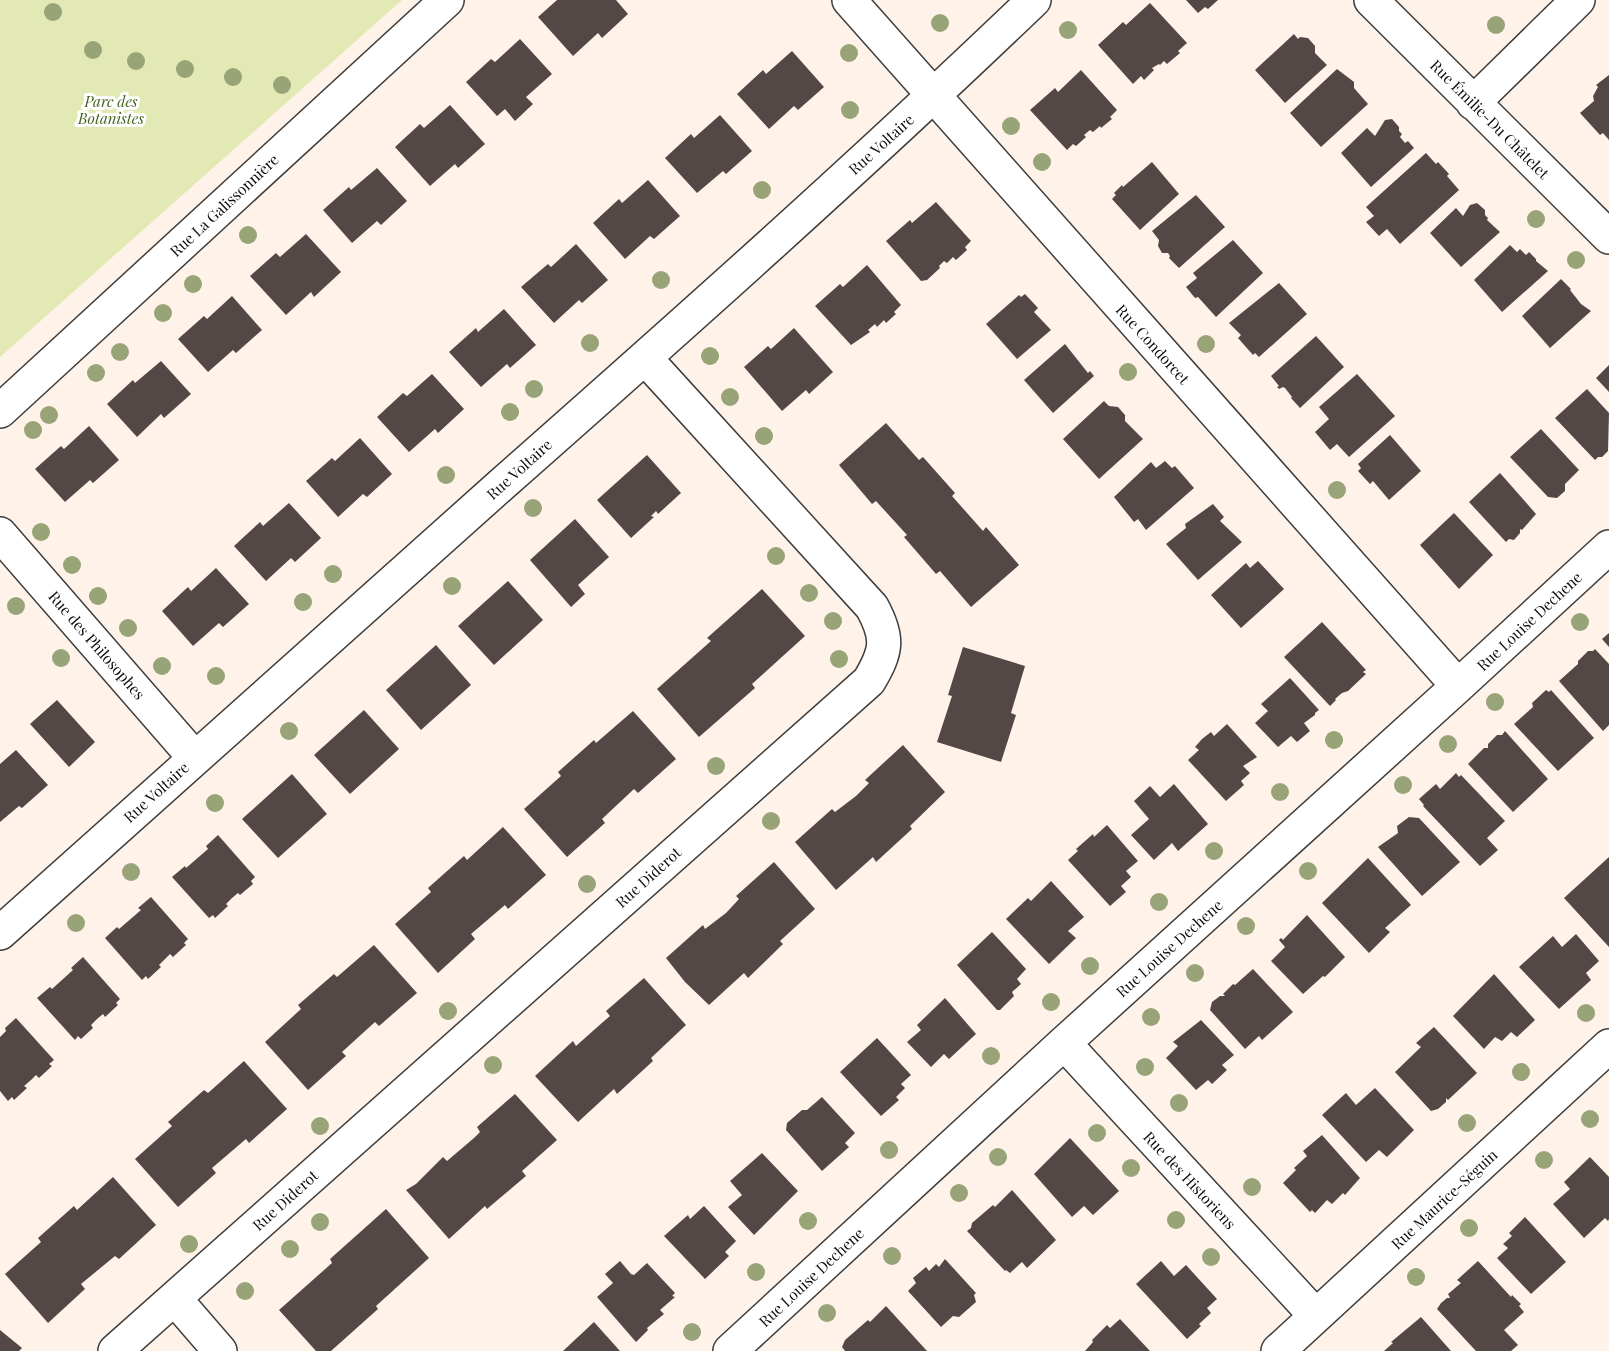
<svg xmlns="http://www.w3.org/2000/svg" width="1609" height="1351" viewBox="0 0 1609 1351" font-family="'Playfair Display',serif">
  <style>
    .green { fill: #e2e9b4 }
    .building { fill: #544847 }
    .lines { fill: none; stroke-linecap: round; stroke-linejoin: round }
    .minor-casing { stroke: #3e3e3e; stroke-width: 36 }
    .minor { stroke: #fff; stroke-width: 33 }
    .tree { fill: #98a378 }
    .labels { text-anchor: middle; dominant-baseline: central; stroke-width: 6; stroke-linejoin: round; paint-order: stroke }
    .park-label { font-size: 15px; font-style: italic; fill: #44621c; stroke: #fff }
    .street-label { font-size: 15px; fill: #0b0b0b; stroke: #fff }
  </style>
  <rect width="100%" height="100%" fill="#fff3e9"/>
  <!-- green -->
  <path class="green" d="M0,0H402L0,357Z"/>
  <!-- building -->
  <path class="building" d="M557,0H616L628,14L602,38L598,33L573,56L538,17Z
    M1186,0H1218L1208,9L1205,7L1198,13Z
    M1150,3L1187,43L1178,51L1180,53L1167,64L1164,61L1160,65L1159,64L1152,68L1154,70L1144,80L1141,76L1133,84L1098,45L1123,22L1126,25Z
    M1294,34L1298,39L1300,37L1308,38L1315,46V53L1327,65L1285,103L1255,70Z
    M520,39L552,74L526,97L533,104L515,121L505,109L497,116L466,82L491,59L495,62Z
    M792,51L824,87L798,110L794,106L769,129L737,94L763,70L766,74Z
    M1337,69L1354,82V88L1368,104L1321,147L1290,113Z
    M1081,70L1117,110L1110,117L1112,119L1101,128L1100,126L1093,132L1090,130L1084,135L1086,137L1076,146L1073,144L1067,150L1030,110L1055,88L1058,92Z
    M1609,75V140L1603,133L1600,135L1580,113L1594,101L1593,96L1598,87L1596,85Z
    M450,105L485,144L458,168L455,164L430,186L395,147L420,124L424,128Z
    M720,115L752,151L726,174L723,171L697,193L665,158L691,134L694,138Z
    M1392,119L1399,127V131L1402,134L1400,137L1405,143L1408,141L1414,148L1371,187L1341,153L1367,128L1375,136L1385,120Z
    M1426,153L1436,164L1438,162L1449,174L1447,176L1459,190L1400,244L1387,229L1379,236L1366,222L1374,216L1366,207Z
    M1152,162L1179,194L1140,230L1112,199L1116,195L1114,193L1122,185L1123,187Z
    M377,168L407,201L381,225L377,221L352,243L323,210L349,187L351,190Z
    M648,180L680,216L654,239L650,236L625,259L593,223L619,199L622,203Z
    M1196,195L1225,227L1179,268L1169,258L1170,256L1168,253H1162L1158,246L1159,240L1152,231Z
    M936,202L971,241L965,247L967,250L956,260L953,257L947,263L944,261L939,266L940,268L927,280L921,281L886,241L910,220L912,223Z
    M1477,203L1485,210V215L1488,218L1487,220L1500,232L1461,267L1430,233L1456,208L1463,216L1470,205Z
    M306,234L341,272L314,297L311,292L286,315L250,276L276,253L280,257Z
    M1233,240L1263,273L1216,317L1198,297L1195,298L1186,287L1197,278L1193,273Z
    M576,244L608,280L582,303L579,300L554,323L521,287L548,264L551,267Z
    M1510,245L1517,252L1520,249L1526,255L1529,252L1536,259V261L1548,271L1502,312L1474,280Z
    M867,265L901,305L894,312L896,314L886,323L884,320L877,327L875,324L868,330L870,332L851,345L815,306L840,284L843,287Z
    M1561,279L1571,289L1570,290L1581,304L1591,311L1550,348L1522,316Z
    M1279,283L1307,314L1259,357L1255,353L1253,355L1238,338L1241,335L1229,323Z
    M1025,294L1038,308L1034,312L1051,330L1017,359L986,324L1019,295L1021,297Z
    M232,296L262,330L236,353L233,350L208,372L178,339L204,316L207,319Z
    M504,309L536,345L510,368L507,364L481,387L449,352L476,328L478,332Z
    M794,328L833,372L809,394L806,390L782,411L744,367L768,346L771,349Z
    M1316,336L1344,367L1300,408L1291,398L1292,397L1285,388L1283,387L1279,389L1277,387L1279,386L1271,376Z
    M1065,344L1088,373L1090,371L1094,376L1053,413L1024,380Z
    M161,361L191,394L164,418L161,414L137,437L107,404L133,380L135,383Z
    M1609,365V392L1596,378Z
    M432,374L464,409L438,433L435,429L409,452L377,417L403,393L407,396Z
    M1357,374L1395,416L1349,457L1337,444L1330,450L1315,432L1329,419L1319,407Z
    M1587,389L1609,413L1608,451L1602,457H1598L1595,460L1555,418Z
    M1104,401L1109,406L1118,407L1125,415V421L1143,439L1099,479L1063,439Z
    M886,423L919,460L923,457L955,493L952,496L983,531L986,527L1019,565L971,607L940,571L936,574L904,537L907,535L876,501L872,504L839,465Z
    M89,426L119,460L93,483L90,480L65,502L35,469L61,446L64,449Z
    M1541,429L1579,470L1565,484V491L1557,498L1548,497L1510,457Z
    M1390,435L1421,471L1389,500L1373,481L1370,484L1358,471L1361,468L1358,464Z
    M360,438L392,474L367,497L363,494L338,517L306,481L332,458L335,461Z
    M647,455L681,493L658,514L656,511L651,516L654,517L631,538L597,500Z
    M1165,461L1172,468L1175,466L1194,488L1146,530L1138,519L1134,522L1114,497L1151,462L1156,468Z
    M1500,473L1536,514L1522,530L1520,529V533L1514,540L1509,539L1506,542L1469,502Z
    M289,503L321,538L295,562L291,558L266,581L234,546L260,522L263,526Z
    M1213,504L1224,517L1220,521L1242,542L1198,580L1166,544L1186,528L1185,524Z
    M1454,513L1493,555L1459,589L1420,545Z
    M575,519L609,557L578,585L585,594L571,607L530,560Z
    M1258,561L1284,589L1241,628L1211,595L1246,563L1250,568Z
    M216,568L249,604L223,627L219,623L193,646L162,611L188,587L191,591Z
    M508,581L543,620L494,665L458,626Z
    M762,589L805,636L752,684L755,688L699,737L657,689L711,641L707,638Z
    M1322,622L1366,670L1363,672L1366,674L1348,691L1342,693L1335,699L1336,700L1330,706L1284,657Z
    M1609,633V647L1602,639Z
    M436,645L471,685L421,730L386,690Z
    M963,647L1025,666L1011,713L1016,715L1001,762L937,742L952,696L948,695Z
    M1595,649L1609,664V725L1603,731L1559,681L1578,664V661L1588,651H1593Z
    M1290,678L1319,710L1315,713V715L1304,723L1310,731L1297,742L1291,736L1278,747L1255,723L1268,711L1261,704Z
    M1546,690L1549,692L1551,690L1594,738L1558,771L1514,724L1533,707L1532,703Z
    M57,700L95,742L69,767L30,724Z
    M364,710L399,749L350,794L314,755Z
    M633,711L676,759L638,793L634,789L602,819L605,823L567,857L524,809L561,776L558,772L594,740L596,743Z
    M1227,724L1257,757L1243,766L1250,773L1241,781L1244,785L1226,801L1188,760L1199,750L1195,747L1202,739L1211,732L1214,736Z
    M1505,731L1548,779L1513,812L1468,764L1484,748H1488V744L1497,735H1502Z
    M903,745L945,792L910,826L912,829L876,862L873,857L836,890L795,842L832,809L835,812L856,796L869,783L865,780Z
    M16,750L48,785L22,808L19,806L0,822V764Z
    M1456,773L1459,777L1461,775L1505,821L1487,838L1498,850L1480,866L1423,806L1424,805L1419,799L1436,784L1440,789Z
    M292,774L327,814L278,858L242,819Z
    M1174,784L1208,824L1178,851L1172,843L1154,860L1131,835L1149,819L1134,801L1150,786L1160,797Z
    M1409,817L1419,818L1460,862L1422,896L1378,847L1398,833L1397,826Z
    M1107,825L1138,861L1126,871L1131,877L1121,886L1126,892L1110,906L1068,860L1078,851L1076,849L1093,834L1094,837Z
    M503,827L546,875L508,909L505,905L471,934L475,939L438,973L395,924L431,892L428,888L464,856L467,860Z
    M218,835L255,877L251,881L253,884L240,895L238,893L232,898L226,904L228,906L215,918L213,915L209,918L172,877L185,866L186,868L208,849L206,846Z
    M1609,857V947L1564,898Z
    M1368,858L1411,905L1385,928L1390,932L1369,953L1322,903Z
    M774,862L815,909L780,941L783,944L748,978L744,973L709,1005L685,982L666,958L703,925L705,929L726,913L739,899L736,896Z
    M1051,881L1084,917L1068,931L1076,938L1049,964L1006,919L1028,898L1031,901Z
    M151,897L188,939L184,943L186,945L173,957L170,954L159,965L161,967L148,979L146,976L142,980L105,938L117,927L119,929L141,910L138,908Z
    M1307,915L1345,957L1325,977L1323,976L1303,994L1271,961L1285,947L1279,940L1281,938L1283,940Z
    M992,932L1026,969L1017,979L1021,984L1012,992L1014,996L1000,1010H997L957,965Z
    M1576,934L1599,961L1586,973L1591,980L1559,1009L1519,967L1553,936L1562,947Z
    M374,945L417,993L379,1026L375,1022L342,1052L346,1056L308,1090L265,1042L301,1009L298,1005L334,974L337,977Z
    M83,957L120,999L116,1003L118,1005L105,1017L103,1014L97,1019L91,1025L93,1028L81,1039L78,1036L75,1040L37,998L50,987L52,989L73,970L71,968Z
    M1253,969L1293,1012L1262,1040L1259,1036L1245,1049L1210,1010L1212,1002L1220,996H1225L1223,994L1233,984L1235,985Z
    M1494,974L1535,1020L1517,1037L1511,1032L1502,1041L1495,1037L1484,1049L1453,1016Z
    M644,978L686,1025L651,1058L653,1061L617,1094L614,1089L578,1122L535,1076L573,1041L576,1046L603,1022L610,1016L606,1011Z
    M945,998L976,1034L949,1059L944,1054L931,1067L907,1042L921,1030L917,1025Z
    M16,1018L54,1060L49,1064L52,1066L39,1078L36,1075L31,1080L24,1086L27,1088L14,1100L12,1097L8,1101L0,1091V1037L6,1031L5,1028Z
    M1201,1020L1234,1055L1222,1065L1227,1070L1212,1084L1208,1080L1196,1090L1166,1058L1178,1046L1173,1042Z
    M1434,1027L1477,1073L1448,1100L1446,1098V1102L1438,1109L1431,1111L1395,1072L1421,1047L1416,1043Z
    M877,1038L911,1075L901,1084L905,1088L896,1097L899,1100L881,1116L840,1072Z
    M244,1061L287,1109L249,1143L246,1139L212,1168L216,1173L178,1207L135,1159L172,1126L168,1122L204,1090L208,1093Z
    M1375,1088L1414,1130L1387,1157L1379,1150L1366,1162L1322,1115L1346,1093L1356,1105Z
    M515,1094L557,1140L522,1171L526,1176L487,1209L485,1206L449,1239L406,1190L416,1184L443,1157L447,1161L474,1138L480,1132L477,1127Z
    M822,1097L855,1133L845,1143L849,1147L822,1171L786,1130L787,1123L802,1110H807Z
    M1322,1135L1360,1178L1345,1195L1343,1193L1332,1204L1327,1200L1315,1213L1312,1210L1310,1212L1283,1183L1296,1170L1294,1168L1307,1156L1303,1151Z
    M1070,1138L1119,1191L1093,1215L1084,1206L1072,1217L1034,1174Z
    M762,1153L798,1191L754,1235L728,1207L742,1195L730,1181Z
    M1590,1157L1609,1177V1219L1608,1221L1605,1218L1584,1238L1553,1204L1570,1189L1564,1182Z
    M113,1177L156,1225L119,1259L115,1256L81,1284L85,1289L48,1323L5,1274L41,1242L38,1238L74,1206L77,1210Z
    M1012,1190L1056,1240L1027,1268L1022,1262L1010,1273L1006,1270L1005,1271L967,1231L971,1228L972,1223L993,1205L995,1207Z
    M704,1206L736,1241L725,1252L729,1256L705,1279L664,1236L688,1215L690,1219Z
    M386,1209L429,1258L376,1306L378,1309L331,1351H316L279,1310L332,1263L330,1259Z
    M1525,1217L1566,1262L1531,1294L1497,1258L1508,1248L1503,1244L1512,1236L1509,1233Z
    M945,1259L976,1293L974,1295L976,1302L959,1317L953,1316L941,1327L908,1291L916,1283L913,1278L926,1267L929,1271L936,1264L939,1267Z
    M620,1261L631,1274L634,1275L647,1263L675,1293L672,1296L675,1297L660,1310L664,1314L647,1328L648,1330L636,1342L597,1297L613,1283L605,1274Z
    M1161,1261L1174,1276L1186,1265L1217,1299L1207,1308L1211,1313L1199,1324L1201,1326L1187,1339L1136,1284Z
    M1478,1261L1511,1297L1512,1295L1521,1304L1519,1306L1524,1312L1504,1330L1518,1345L1511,1351H1476L1437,1309L1441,1303L1447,1298H1450L1448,1294L1461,1283L1457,1280Z
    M886,1306L927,1351H845L842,1347L845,1340L868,1320L870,1322Z
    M1421,1317L1451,1351H1384L1393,1343L1391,1342Z
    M1120,1319L1150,1351H1085L1093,1342L1092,1340L1107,1325L1110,1328Z
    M594,1322L620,1351H563Z
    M0,1330L22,1348L19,1351H0Z"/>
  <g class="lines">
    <defs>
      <path id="minor" d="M849,0L1458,686
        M1371,0L1609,237
        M1473,103L1578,0
        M0,411L447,0
        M0,534L194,757
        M0,933C166,783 333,634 501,485C681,326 861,166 1034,0
        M1064,1043L1316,1316
        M175,1299L220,1351
        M115,1351L869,681C887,651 889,638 872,607L645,358
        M730,1351L1064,1043L1458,686L1609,547
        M1278,1351L1609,1046"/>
    </defs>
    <!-- minor casing -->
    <use href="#minor" class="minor-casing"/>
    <!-- minor -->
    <use href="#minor" class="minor"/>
  </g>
  <!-- trees -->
  <g class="tree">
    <circle cx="53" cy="12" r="9"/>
    <circle cx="940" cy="23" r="9"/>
    <circle cx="1496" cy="25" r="9"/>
    <circle cx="1068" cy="30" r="9"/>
    <circle cx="93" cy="50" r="9"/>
    <circle cx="849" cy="53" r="9"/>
    <circle cx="136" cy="61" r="9"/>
    <circle cx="185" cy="69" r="9"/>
    <circle cx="233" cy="77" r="9"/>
    <circle cx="282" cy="85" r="9"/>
    <circle cx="850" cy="110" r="9"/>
    <circle cx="1011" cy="126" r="9"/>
    <circle cx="1042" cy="162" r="9"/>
    <circle cx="762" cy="190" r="9"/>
    <circle cx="1536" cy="219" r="9"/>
    <circle cx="248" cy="235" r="9"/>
    <circle cx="1576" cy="260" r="9"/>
    <circle cx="661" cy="280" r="9"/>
    <circle cx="193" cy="284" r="9"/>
    <circle cx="163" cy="313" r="9"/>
    <circle cx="590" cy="343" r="9"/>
    <circle cx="1206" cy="344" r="9"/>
    <circle cx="120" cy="352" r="9"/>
    <circle cx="710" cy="356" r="9"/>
    <circle cx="1128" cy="372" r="9"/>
    <circle cx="96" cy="373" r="9"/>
    <circle cx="534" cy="389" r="9"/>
    <circle cx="730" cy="397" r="9"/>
    <circle cx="510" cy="412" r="9"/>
    <circle cx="49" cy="415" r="9"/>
    <circle cx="33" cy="430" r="9"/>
    <circle cx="764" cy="436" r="9"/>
    <circle cx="446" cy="475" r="9"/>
    <circle cx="1337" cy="490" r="9"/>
    <circle cx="533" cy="508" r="9"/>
    <circle cx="41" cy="532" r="9"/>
    <circle cx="776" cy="556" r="9"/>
    <circle cx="72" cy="565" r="9"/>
    <circle cx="333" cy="574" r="9"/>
    <circle cx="452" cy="586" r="9"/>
    <circle cx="809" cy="593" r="9"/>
    <circle cx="98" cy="596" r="9"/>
    <circle cx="303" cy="602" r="9"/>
    <circle cx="16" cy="606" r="9"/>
    <circle cx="833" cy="621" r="9"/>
    <circle cx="1580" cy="622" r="9"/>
    <circle cx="128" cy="628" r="9"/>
    <circle cx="61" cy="658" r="9"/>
    <circle cx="839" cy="659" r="9"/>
    <circle cx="162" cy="666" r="9"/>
    <circle cx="216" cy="676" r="9"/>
    <circle cx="1495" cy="702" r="9"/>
    <circle cx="289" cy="731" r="9"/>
    <circle cx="1334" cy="740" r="9"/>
    <circle cx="1448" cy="744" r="9"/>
    <circle cx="716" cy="766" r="9"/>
    <circle cx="1403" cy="785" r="9"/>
    <circle cx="1280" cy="792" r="9"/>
    <circle cx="215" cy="803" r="9"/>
    <circle cx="771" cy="821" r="9"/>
    <circle cx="1214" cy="851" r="9"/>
    <circle cx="1308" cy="871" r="9"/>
    <circle cx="131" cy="872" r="9"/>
    <circle cx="587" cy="884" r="9"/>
    <circle cx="1159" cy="902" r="9"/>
    <circle cx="76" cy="923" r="9"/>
    <circle cx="1246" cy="926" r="9"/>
    <circle cx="1090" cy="966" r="9"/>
    <circle cx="1195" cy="973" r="9"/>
    <circle cx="1051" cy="1002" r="9"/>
    <circle cx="448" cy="1011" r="9"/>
    <circle cx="1586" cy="1013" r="9"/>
    <circle cx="1151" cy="1017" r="9"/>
    <circle cx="991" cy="1056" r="9"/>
    <circle cx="493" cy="1065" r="9"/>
    <circle cx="1145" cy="1067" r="9"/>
    <circle cx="1521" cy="1072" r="9"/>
    <circle cx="1179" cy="1103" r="9"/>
    <circle cx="1590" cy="1119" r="9"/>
    <circle cx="1467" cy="1123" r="9"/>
    <circle cx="320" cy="1126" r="9"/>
    <circle cx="1097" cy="1133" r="9"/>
    <circle cx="889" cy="1150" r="9"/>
    <circle cx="998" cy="1157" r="9"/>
    <circle cx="1544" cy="1160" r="9"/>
    <circle cx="1131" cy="1168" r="9"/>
    <circle cx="1252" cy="1187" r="9"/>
    <circle cx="959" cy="1193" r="9"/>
    <circle cx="1176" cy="1220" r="9"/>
    <circle cx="808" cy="1221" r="9"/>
    <circle cx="320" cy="1222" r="9"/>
    <circle cx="1469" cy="1228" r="9"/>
    <circle cx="189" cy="1244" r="9"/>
    <circle cx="290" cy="1249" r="9"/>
    <circle cx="892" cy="1256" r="9"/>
    <circle cx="1211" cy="1257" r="9"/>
    <circle cx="756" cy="1272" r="9"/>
    <circle cx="1416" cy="1277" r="9"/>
    <circle cx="245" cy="1291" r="9"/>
    <circle cx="827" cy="1313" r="9"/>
    <circle cx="692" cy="1332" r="9"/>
  </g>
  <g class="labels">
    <!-- park labels -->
    <g class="park-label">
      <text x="111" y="101">Parc des<tspan x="111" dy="17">Botanistes</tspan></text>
    </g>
    <!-- street labels -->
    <g class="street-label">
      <text transform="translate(1490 119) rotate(45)">Rue Émilie-Du Châtelet</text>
      <text transform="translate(881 144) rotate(-42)">Rue Voltaire</text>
      <text transform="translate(224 205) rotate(-43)">Rue La Galissonnière</text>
      <text transform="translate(1153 344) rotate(48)">Rue Condorcet</text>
      <text transform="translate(519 469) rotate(-42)">Rue Voltaire</text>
      <text transform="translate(1529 621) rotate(-43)">Rue Louise Dechene</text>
      <text transform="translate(97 645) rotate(49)">Rue des Philosophes</text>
      <text transform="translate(156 792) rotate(-42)">Rue Voltaire</text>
      <text transform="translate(648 877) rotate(-42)">Rue Diderot</text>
      <text transform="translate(1169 948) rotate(-42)">Rue Louise Dechene</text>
      <text transform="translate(1190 1180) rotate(47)">Rue des Historiens</text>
      <text transform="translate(1444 1199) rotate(-43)">Rue Maurice-Séguin</text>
      <text transform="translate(285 1200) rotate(-42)">Rue Diderot</text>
      <text transform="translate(811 1277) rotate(-43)">Rue Louise Dechene</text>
    </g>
  </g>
</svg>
